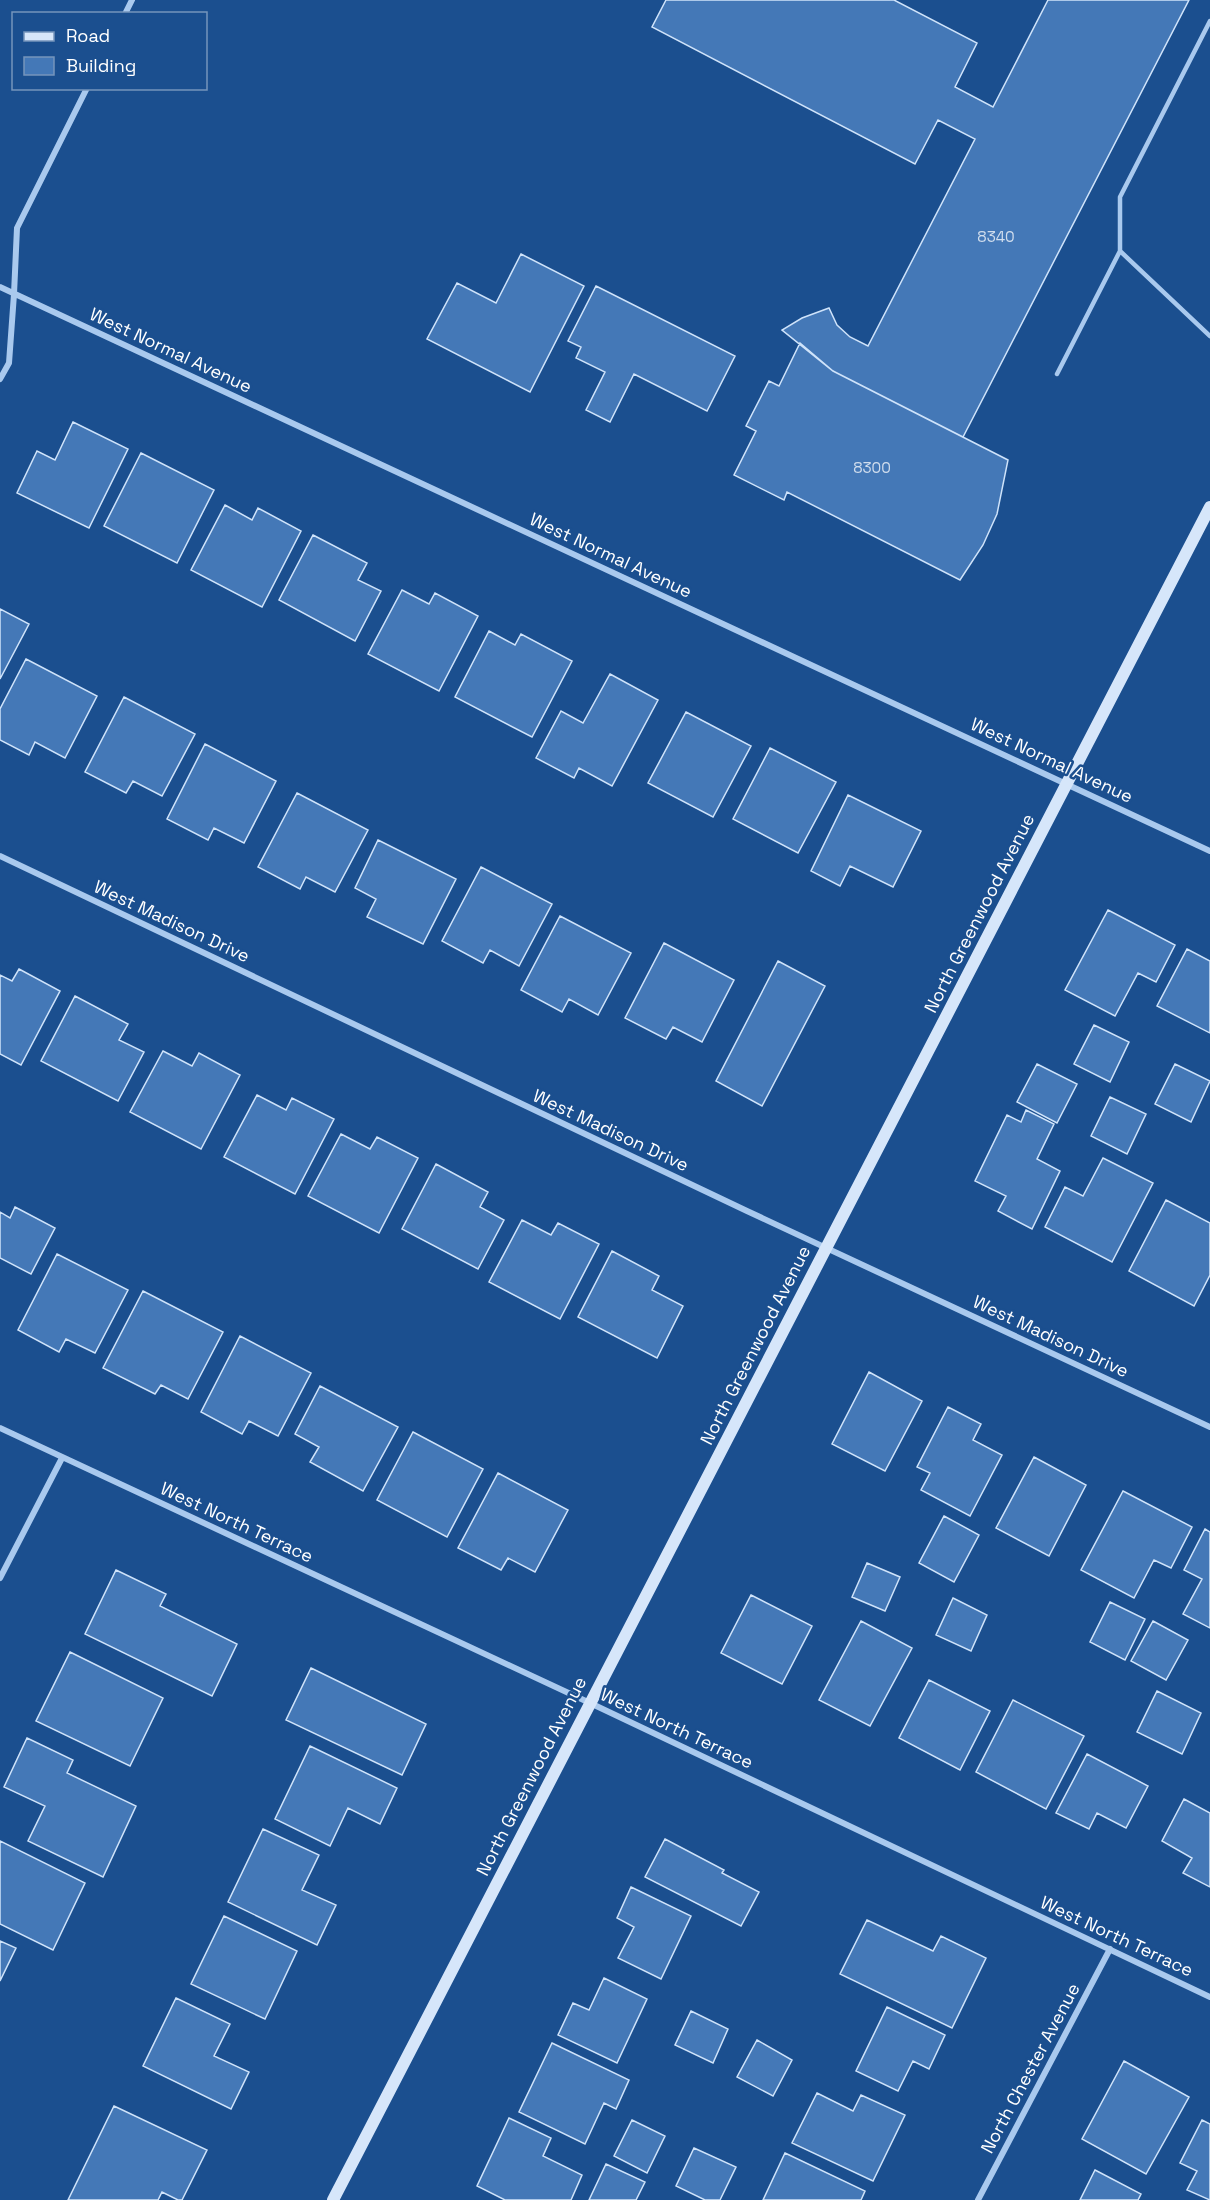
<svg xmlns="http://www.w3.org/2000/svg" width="1210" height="2200" viewBox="0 0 1210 2200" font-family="'Space Grotesk',sans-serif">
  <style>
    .building { fill: #4478b7; stroke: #cfe3fa; stroke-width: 1.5 }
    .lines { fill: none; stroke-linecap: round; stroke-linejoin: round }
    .service { stroke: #a9c9ee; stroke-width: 4.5 }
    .minor { stroke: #a9c9ee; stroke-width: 6 }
    .secondary { stroke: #d6e6fa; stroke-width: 12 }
    .labels { text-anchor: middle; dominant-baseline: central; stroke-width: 5; stroke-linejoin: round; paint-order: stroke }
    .number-label { font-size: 15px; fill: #d0dded }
    .street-label { font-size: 18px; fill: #fff; stroke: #1b4f8f }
  </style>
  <rect width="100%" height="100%" fill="#1b4f8f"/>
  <!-- building -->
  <path class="building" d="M666,0H894L977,43L955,87L993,107L1048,0H1189L963,437L833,371L782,330L802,318L829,308L837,325L850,337L868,346L975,139L938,120L915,164L652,27Z
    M521,254L584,286L530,392L427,339L457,283L496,303Z
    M596,286L735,356L707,411L634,374L610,422L586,410L605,372L576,358L581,347L568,341Z
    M800,343L833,371L1008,460L997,514L983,545L960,580L787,492L784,500L734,475L756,431L746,426L769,381L779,386Z
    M73,422L128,449L89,528L17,493L37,451L55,460Z
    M141,453L214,490L177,563L104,526Z
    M225,505L252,520L258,508L301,531L262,607L191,570Z
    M313,535L367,563L358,580L381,591L355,641L279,600Z
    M402,590L429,604L435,593L478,616L439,691L368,654Z
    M0,609L29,624L0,679Z
    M489,631L515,645L521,634L572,661L532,737L455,697Z
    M26,659L97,696L65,758L35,742L29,755L0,740V709Z
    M610,674L658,700L612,786L579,768L574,778L536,758L561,711L583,723Z
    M124,697L195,734L162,796L133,781L126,793L85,772Z
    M686,712L751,746L713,817L648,783Z
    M205,744L276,781L244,843L214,828L208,840L167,819Z
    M770,748L836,782L798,853L733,819Z
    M297,793L368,830L335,892L306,877L300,889L258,867Z
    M848,795L921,831L893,887L850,866L840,886L811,871Z
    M378,840L456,879L423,944L367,917L376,899L355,888Z
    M481,867L552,904L519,966L490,950L483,963L442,941Z
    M1108,910L1175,945L1156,982L1138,973L1115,1016L1065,990Z
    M560,916L631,953L598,1015L569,999L562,1012L521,990Z
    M664,943L734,980L702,1042L673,1027L666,1039L625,1018Z
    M1187,949L1210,961V1033L1157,1006Z
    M778,961L825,986L762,1106L716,1081Z
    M19,969L60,991L21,1065L0,1054V975L12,981Z
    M75,996L128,1024L119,1040L144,1052L118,1101L41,1061Z
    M1094,1025L1129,1042L1110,1082L1074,1064Z
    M163,1051L192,1066L199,1053L240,1075L201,1149L130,1112Z
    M1037,1064L1077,1084L1057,1123L1017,1102Z
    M1175,1064L1210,1081L1191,1122L1155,1104Z
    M257,1095L286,1110L292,1098L334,1119L295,1194L224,1157Z
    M1110,1097L1146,1114L1127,1154L1091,1136Z
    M1026,1110L1054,1124L1037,1159L1060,1171L1032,1229L998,1211L1006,1196L975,1181L1007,1115L1021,1122Z
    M341,1134L370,1149L377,1137L418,1158L379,1233L308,1196Z
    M1103,1158L1153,1183L1112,1262L1045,1227L1065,1187L1083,1196Z
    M436,1164L488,1192L480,1207L504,1220L478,1269L402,1229Z
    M1166,1200L1210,1223V1275L1194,1306L1129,1271Z
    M15,1207L55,1228L31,1274L0,1258V1212L10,1218Z
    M522,1220L551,1235L558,1223L599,1244L560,1319L489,1282Z
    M612,1251L659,1276L652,1290L683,1306L657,1358L578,1317Z
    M57,1254L128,1290L95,1353L66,1339L59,1352L18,1330Z
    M143,1291L223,1332L188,1399L161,1385L155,1394L103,1368Z
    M240,1336L311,1373L278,1436L249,1421L242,1434L201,1412Z
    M869,1372L922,1401L885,1471L832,1444Z
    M320,1386L398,1427L363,1491L310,1462L319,1447L295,1434Z
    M948,1407L981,1424L973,1440L1002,1455L970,1516L921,1490L930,1473L917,1467Z
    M413,1432L483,1469L447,1537L377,1500Z
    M1034,1457L1086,1485L1049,1556L996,1528Z
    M498,1473L568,1510L535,1572L508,1558L501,1570L458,1548Z
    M1123,1491L1192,1527L1171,1568L1154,1560L1134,1598L1081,1570Z
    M944,1516L979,1535L954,1582L919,1563Z
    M1205,1529L1210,1532V1628L1183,1614L1202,1579L1184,1570Z
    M867,1563L900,1577L885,1611L852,1597Z
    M116,1570L166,1594L160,1606L237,1644L212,1696L85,1634Z
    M751,1595L812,1626L782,1684L721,1653Z
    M953,1598L987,1615L971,1651L936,1635Z
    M1110,1602L1145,1619L1125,1660L1090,1642Z
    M861,1621L912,1648L870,1726L819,1700Z
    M1153,1621L1188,1640L1166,1680L1131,1661Z
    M70,1652L163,1698L130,1766L36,1721Z
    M311,1668L426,1724L402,1775L286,1720Z
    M929,1680L990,1711L960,1770L899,1738Z
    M1157,1691L1201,1713L1182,1754L1137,1732Z
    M1013,1700L1084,1736L1046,1809L976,1772Z
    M27,1738L73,1760L67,1773L136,1806L103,1877L28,1841L45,1806L4,1787Z
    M310,1746L397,1788L380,1824L348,1808L330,1846L275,1819Z
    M1087,1754L1148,1786L1126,1828L1097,1813L1089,1829L1056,1813Z
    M1184,1799L1210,1813V1887L1183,1873L1192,1858L1162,1841Z
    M263,1829L319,1855L302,1890L336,1905L317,1945L228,1902Z
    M665,1839L724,1870L722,1873L759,1892L741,1926L645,1877Z
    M0,1841L85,1883L53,1950L0,1924Z
    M631,1887L691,1916L661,1979L618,1958L634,1927L617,1918Z
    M224,1916L297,1951L265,2019L191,1984Z
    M867,1920L933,1951L941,1936L986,1958L952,2028L840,1974Z
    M0,1941L16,1948L0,1981Z
    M604,1978L647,1999L617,2063L558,2035L573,2003L589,2010Z
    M176,1998L230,2024L214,2056L249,2072L231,2109L143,2066Z
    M887,2007L945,2035L929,2069L913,2061L898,2091L856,2071Z
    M691,2011L728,2029L713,2063L675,2045Z
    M757,2040L792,2060L773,2096L737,2077Z
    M552,2043L629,2080L616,2109L604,2103L585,2144L519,2112Z
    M1124,2061L1189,2097L1146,2174L1082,2139Z
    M817,2093L853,2111L861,2095L905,2115L873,2181L792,2143Z
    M114,2106L207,2150L182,2200H178L162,2192L158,2200H68Z
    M509,2118L551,2138L543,2156L582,2175L571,2200H505L477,2186Z
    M632,2120L665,2136L647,2173L614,2156Z
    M1202,2120L1210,2124V2200L1187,2190L1197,2171L1180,2163Z
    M694,2148L736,2167L720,2200H705L676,2186Z
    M785,2153L865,2191L861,2200H763Z
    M606,2164L645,2182L636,2200H589Z
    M1095,2170L1141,2194L1138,2200H1080Z"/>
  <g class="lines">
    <!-- service -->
    <path class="service" d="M1120,251L1210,336
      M1057,374L1120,251V197L1210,21"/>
    <!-- minor -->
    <path class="minor" d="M125,14L132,0
      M0,287L1210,851
      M0,379L9,363L14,294L17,228L87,88
      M0,856L747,1211L1210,1427
      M0,1428L590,1703L1210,1997
      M0,1578L62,1458
      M978,2200L1110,1949"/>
    <!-- secondary -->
    <path class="secondary" d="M333,2200L1210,507"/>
  </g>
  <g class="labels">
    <!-- number labels -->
    <g class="number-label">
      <text x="996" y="236">8340</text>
      <text x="872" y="467">8300</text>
    </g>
    <!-- street labels -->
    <g class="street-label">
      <text transform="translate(171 350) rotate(25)">West Normal Avenue</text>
      <text transform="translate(611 555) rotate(25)">West Normal Avenue</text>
      <text transform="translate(1052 760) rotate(25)">West Normal Avenue</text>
      <text transform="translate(979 913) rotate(-63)">North Greenwood Avenue</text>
      <text transform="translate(172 921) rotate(25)">West Madison Drive</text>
      <text transform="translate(611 1130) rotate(25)">West Madison Drive</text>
      <text transform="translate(1051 1336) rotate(25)">West Madison Drive</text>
      <text transform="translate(755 1345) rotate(-63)">North Greenwood Avenue</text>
      <text transform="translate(237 1522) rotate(25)">West North Terrace</text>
      <text transform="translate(677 1728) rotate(25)">West North Terrace</text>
      <text transform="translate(531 1776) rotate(-63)">North Greenwood Avenue</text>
      <text transform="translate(1117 1936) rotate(25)">West North Terrace</text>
      <text transform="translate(1030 2068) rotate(-62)">North Chester Avenue</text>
    </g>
  </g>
  <!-- legend -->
  <rect x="12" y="12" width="195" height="78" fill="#1b4f8f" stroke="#7695bc" stroke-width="1.5"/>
  <rect x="24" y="32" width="30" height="9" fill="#d6e6fa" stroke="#7695bc" stroke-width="1.5"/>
  <text x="66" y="42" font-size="18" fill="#ffffff">Road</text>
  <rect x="24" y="57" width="30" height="18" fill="#4478b7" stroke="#7695bc" stroke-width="1.5"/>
  <text x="66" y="72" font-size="18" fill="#ffffff">Building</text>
</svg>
